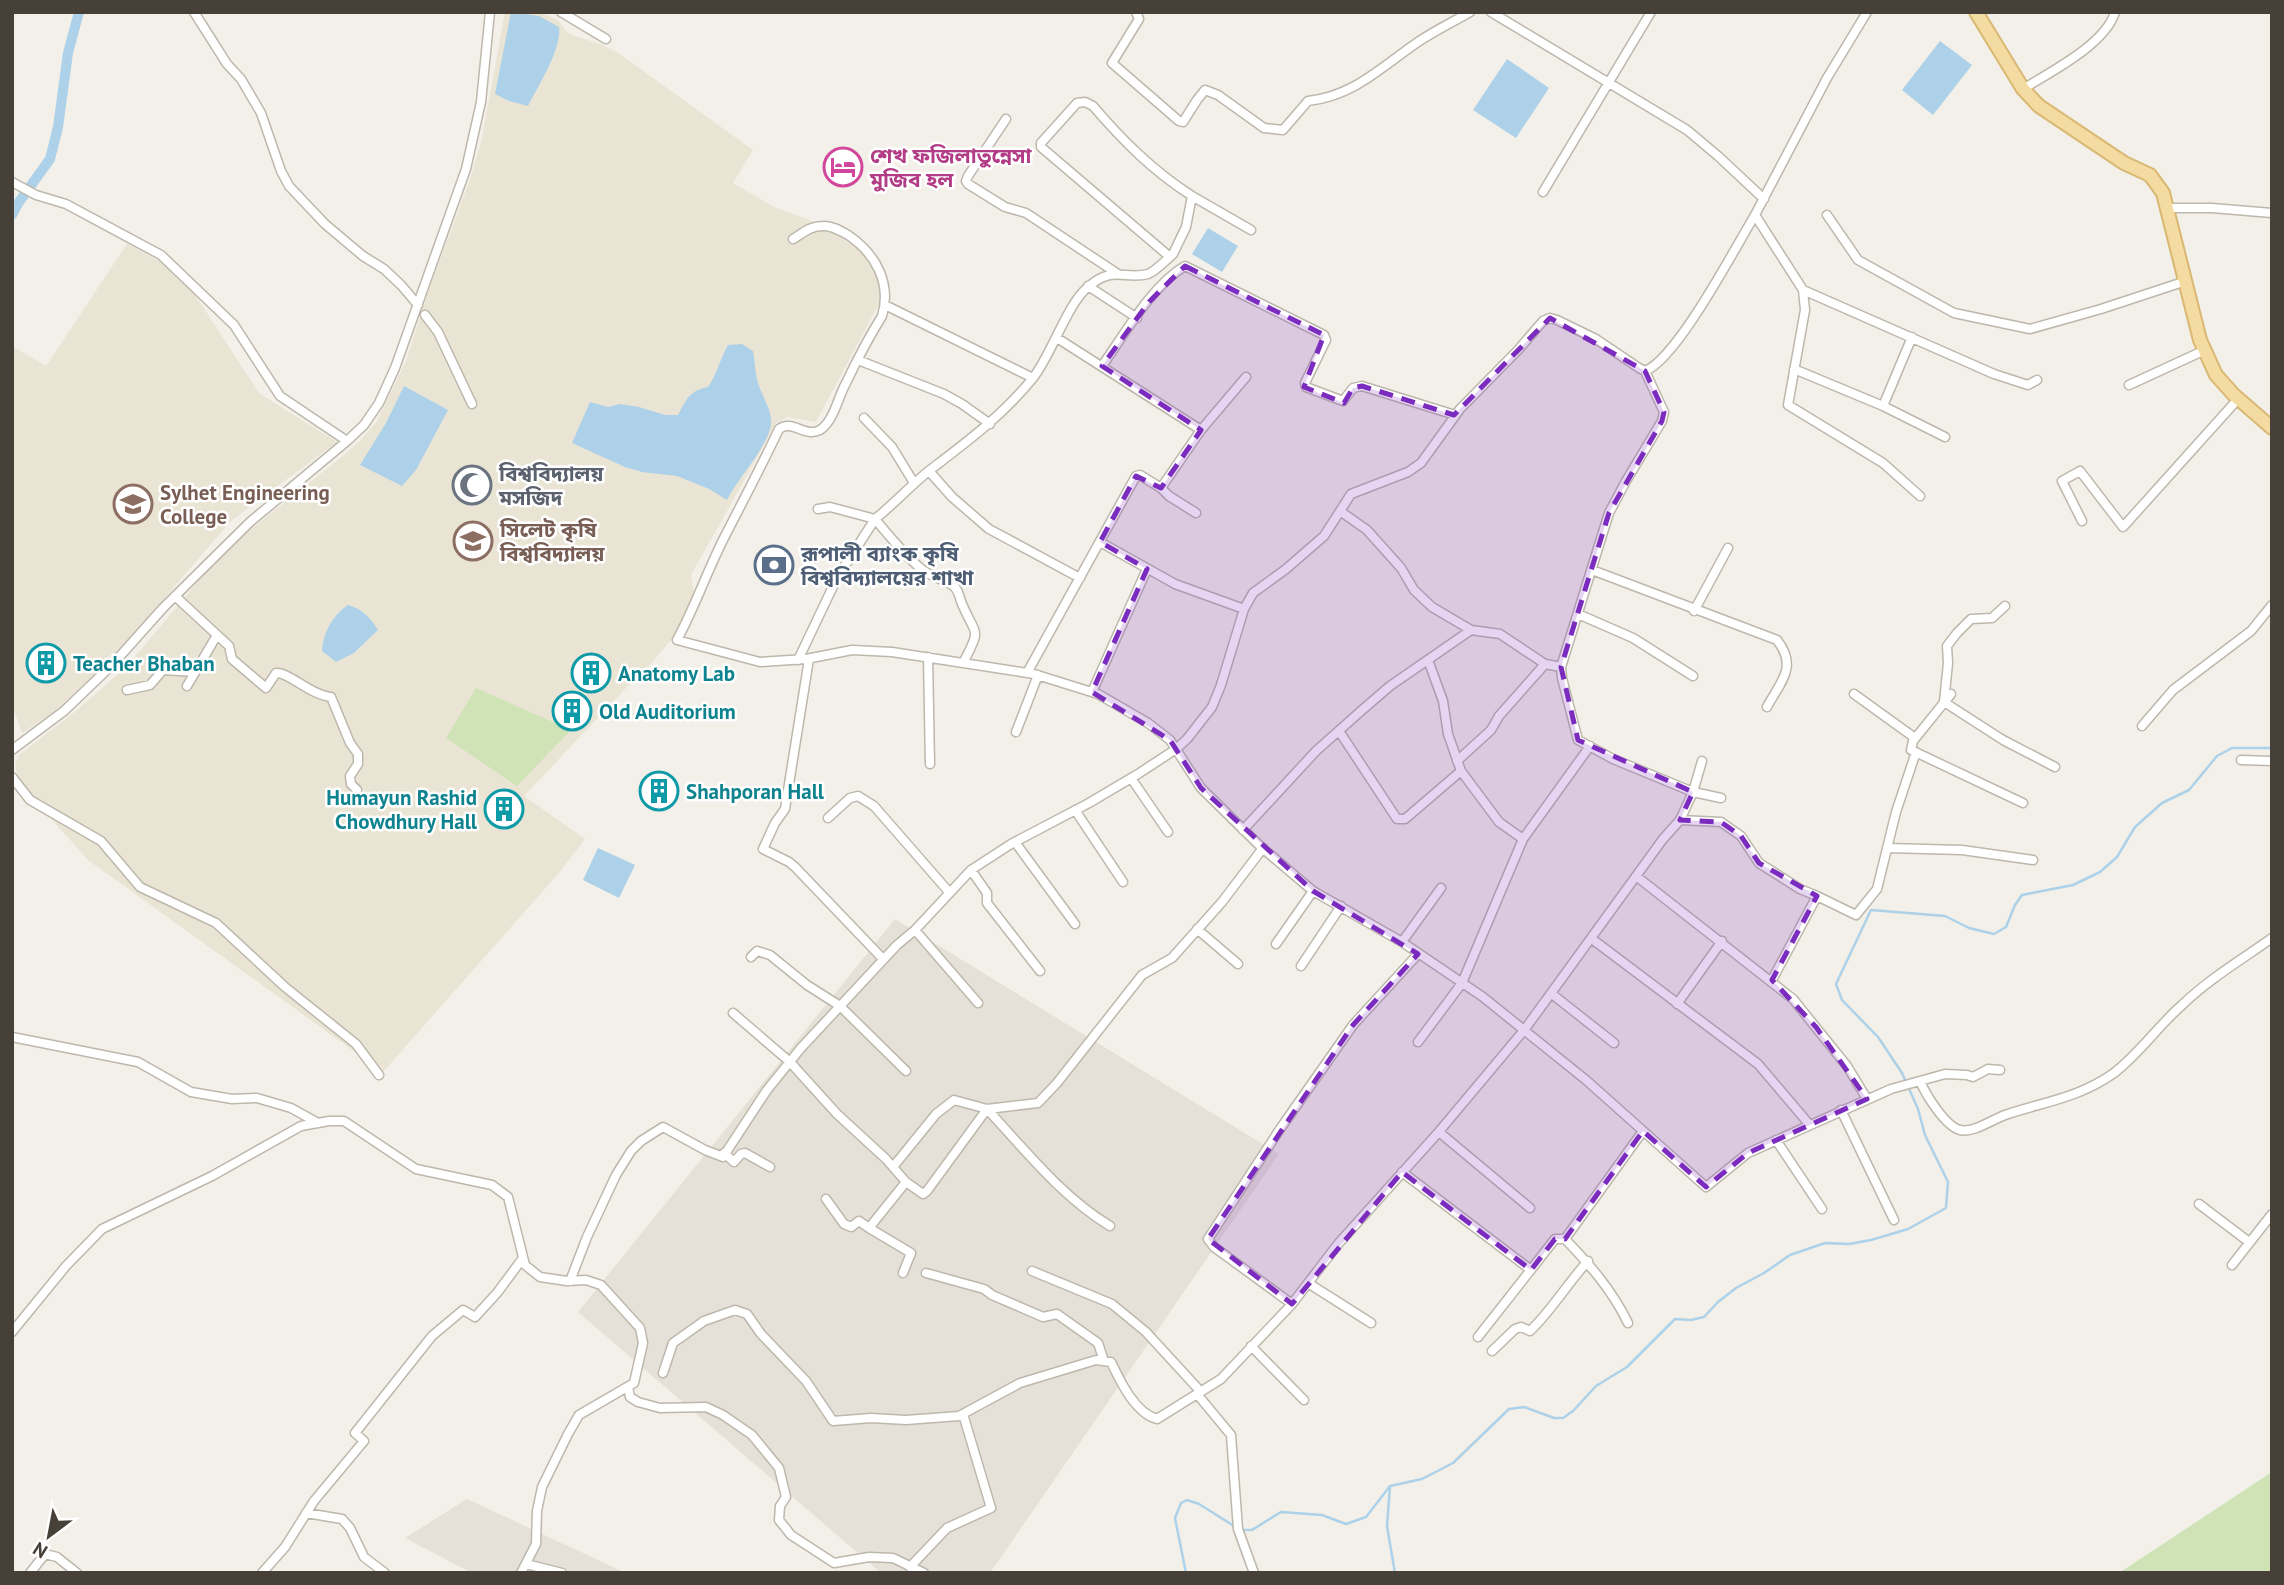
<svg xmlns="http://www.w3.org/2000/svg" width="2284" height="1585" viewBox="0 0 2284 1585" font-family="'PT Sans','Noto Sans Bengali',sans-serif">
  <style>
    .residential { fill: #e6e1d8 }
    .education { fill: #eae4d4 }
    .green { fill: #cfe3b6 }
    .water { fill: #acd1e9 }
    .lines { fill: none; stroke-linecap: round; stroke-linejoin: round }
    .stream { stroke: #acd1e9; stroke-width: 2.5 }
    .canal { stroke: #acd1e9; stroke-width: 10 }
    .minor-casing { stroke: #bdb7ac; stroke-width: 11 }
    .primary-casing { stroke: #d8b872; stroke-width: 16 }
    .minor { stroke: #fff; stroke-width: 8 }
    .primary { stroke: #f4dba1; stroke-width: 12 }
    .marked { fill: #7b2cbf; fill-opacity: 0.2; stroke: #7b2cbf; stroke-width: 5; stroke-dasharray: 14 9; stroke-linejoin: round }
    .labels { text-anchor: middle; dominant-baseline: central; stroke-width: 5; stroke-linejoin: round; paint-order: stroke }
    .hotel-label { font-size: 21px; font-weight: bold; fill: #b23c85; stroke: #fff; text-anchor: start }
    .worship-label { font-size: 21px; font-weight: bold; fill: #5b616d; stroke: #fff; text-anchor: start }
    .education-label { font-size: 21px; font-weight: bold; fill: #785e54; stroke: #fff; text-anchor: start }
    .service-label { font-size: 21px; font-weight: bold; fill: #4e5e75; stroke: #fff; text-anchor: start }
    .culture-label { font-size: 21px; font-weight: bold; fill: #0d838f; stroke: #fff; text-anchor: start }
  </style>
  <rect width="100%" height="100%" fill="#f3f0e9"/>
  <!-- residential -->
  <path class="residential" d="M895,919L1279,1154L990,1573H881L578,1312Z
    M467,1499L626,1573H472L405,1538Z"/>
  <!-- education -->
  <path class="education" d="M505,12H541L559,21L565,30L572,35L600,44L617,52L753,150L733,183L774,207L812,221L821,231L834,233L860,250L875,264L880,279V302L816,422L788,417L777,422L691,575L694,594L677,633L642,674L627,687L524,796L585,839L558,874L383,1072L88,860L36,802L17,774L15,764L19,755L76,711L126,667L219,557L239,539L345,454L360,441L377,421L406,361L427,295L469,182L481,143Z
    M127,244L170,267L192,290L259,393L337,442L231,521L129,639L97,672L53,713L22,733L12,705V346L46,366Z"/>
  <!-- green -->
  <path class="green" d="M476,688L571,730L517,786L446,738Z
    M2272,1472V1573H2119Z"/>
  <!-- water -->
  <path class="water" d="M511,12L539,16L559,27C562,49 538,86 528,106L509,101L495,94Z
    M1940,41L1972,65L1933,115L1902,90Z
    M1507,59L1549,88L1516,138L1473,110Z
    M1208,228L1238,246L1222,272L1192,254Z
    M742,344L753,351C755,362 755,373 758,383C762,396 773,412 771,425C767,448 738,478 727,500L709,489L677,476L642,472L625,467L572,443L590,402L608,407L620,404L639,407L665,415H678C686,400 690,390 708,387C717,374 720,359 728,345Z
    M404,386L448,410L416,470L402,486L360,465L386,423Z
    M348,605C362,609 370,617 378,630L354,653L336,662L322,651C323,632 333,615 348,605Z
    M598,848L635,865L619,898L583,880Z"/>
  <g class="lines">
    <!-- stream -->
    <path class="stream" d="M1390,1486L1387,1526L1395,1573
      M1239,1530H1252L1281,1512L1322,1515L1346,1524L1366,1517L1390,1486L1422,1479L1453,1463L1509,1409L1524,1407L1554,1418H1563L1573,1411L1596,1386L1627,1367L1675,1319L1691,1320L1704,1317L1718,1302L1736,1288L1764,1273L1790,1255L1825,1243L1849,1244L1871,1240L1908,1229L1946,1208L1948,1182L1925,1135L1918,1109L1902,1073L1878,1037L1842,1000L1836,984L1871,910L1945,916L1969,928L1994,934L2006,927L2015,905L2022,895L2073,885L2100,872L2117,857L2135,827L2162,803L2189,790L2217,756L2232,748H2272
      M1186,1573L1175,1518L1181,1503L1187,1500L1199,1504L1234,1526"/>
    <!-- canal -->
    <path class="canal" d="M12,215L19,202L50,159L58,127L68,53L79,12"/>
    <defs>
      <path id="minor" d="M194,12L227,64L241,79L261,113L281,171L289,186L325,224L363,256L384,269L401,285L418,305
        M561,12L606,39
        M1136,12L1139,19L1112,63L1179,121L1183,122L1197,100L1205,90L1218,95L1264,128L1283,130L1308,101C1354,96 1381,67 1418,42C1434,31 1453,22 1470,12
        M1491,12L1687,130L1718,156L1764,199
        M1867,12L1827,78L1755,215L1803,290L1805,310L1788,405L1883,463L1920,496
        M2023,89C2050,72 2106,44 2115,12
        M1006,119L968,176L966,181L968,184L1005,207L1026,213L1118,274
        M12,182L36,195L66,204L161,255L234,325L280,396L347,441
        M1543,192L1651,12
        M1192,196L1251,230
        M2166,208H2212L2272,213
        M1827,215L1858,260L1954,313L2030,329L2101,309L2186,281
        M793,239C803,233 810,226 823,226C831,225 841,231 848,235C875,253 892,283 882,316C869,337 857,360 846,383C838,397 834,421 820,430C805,438 792,419 779,429C762,465 743,501 725,536C707,571 695,607 677,640L760,662L806,659L852,650L892,652L1034,674L1098,694L1148,723L1170,740L1201,788L1260,846L1313,891L1402,942L1483,997L1586,1080L1706,1187L1748,1153L1891,1089L1945,1074L1967,1075L1973,1077L1988,1069L2000,1070
        M1088,286L1137,318
        M1803,290L1994,374L2028,385L2037,380
        M885,305L1033,378
        M425,315L438,332L472,404
        M1057,338L1201,430L1161,488L1169,496L1196,513
        M858,360L944,394L962,404L990,424
        M1102,366C1124,335 1152,285 1185,266L1324,335L1326,340L1305,383L1306,387L1343,401L1353,388L1362,386L1455,415
        M1794,369L1883,406L1945,437
        M2129,385L2205,350
        M1883,406L1912,337
        M864,418L892,447L914,483
        M1201,430L1246,377
        M929,471L952,497L989,529L1080,578
        M818,509L830,507L875,519C894,504 911,485 930,470C968,441 1003,415 1033,378C1052,354 1067,304 1088,287C1113,265 1124,280 1148,274C1156,271 1166,260 1173,254L1186,227L1192,196C1153,171 1123,141 1093,106L1085,102L1077,103L1041,143V147L1170,257
        M1340,511L1367,530L1401,568L1414,590L1432,607L1471,630
        M2082,521L2062,481L2080,471L2123,527L2238,399
        M1100,542L1175,584L1244,609
        M1592,570L1777,640C1798,667 1781,681 1767,707
        M175,596L229,646L232,659L266,688L276,673C289,672 310,695 331,697L350,743L358,754V764L350,776L351,784L357,790
        M2005,606L1992,618L1971,619L1957,633L1947,646L1948,663L1944,702L2003,740L2055,767
        M1694,611L1728,548
        M1578,614L1633,638L1693,676
        M928,657L930,764
        M809,659L785,809L775,823L763,849L789,862L795,867L883,959
        M798,660L837,578L875,519C889,536 903,553 919,567C932,579 942,577 952,585C959,589 959,597 962,604C976,637 982,627 963,663
        M1428,660L1443,701L1448,734L1461,771L1499,822L1523,839
        M1561,667L1609,513L1626,481L1662,421L1664,412L1645,371
        M1027,673L1136,476L1140,475L1161,488
        M187,686L217,635
        M127,690L150,685L163,670L195,672
        M1092,692L1147,569
        M1854,694L1915,738
        M1951,694L1913,741L1911,750L2023,803
        M2142,726L2173,690L2251,631L2272,605
        M1339,731L1397,819H1405L1461,771
        M1016,732L1038,675
        M12,750L64,711L113,664L163,608L250,522L347,441L364,425L379,403L395,368L466,169L481,102L490,12
        M2241,760L2272,761
        M1457,761L1491,730L1499,716L1545,664
        M1702,761L1693,792L1721,798
        M12,777L30,800L101,841L140,887L216,923L285,987L356,1044L379,1075
        M1131,778L1168,832
        M1075,810L1123,882
        M828,818L850,798L858,796L874,806L949,892
        M1680,820L1721,822L1741,836L1759,863L1800,889L1817,896
        M1015,842L1075,924
        M1888,848L1962,850L2033,860
        M971,870L987,893V903L1040,971
        M1636,876L1793,999L1847,1066L1867,1099
        M1197,929L1238,964
        M915,930L978,1003
        M1592,939L1758,1064L1809,1124
        M1402,942L1441,888
        M1276,944L1313,891
        M751,957L757,951L770,955L807,985L840,1006L906,1071
        M1301,966L1341,906
        M1772,980L1817,896L1856,915L1877,889L1896,812L1916,752
        M1552,994L1614,1043
        M1677,1004L1722,941
        M733,1013L790,1062L837,1114L886,1159L906,1182L869,1228L911,1253L903,1273
        M12,1037L138,1062L191,1092L232,1099L257,1098L291,1108L318,1123
        M1418,1042L1462,983L1523,839L1590,746
        M1920,1081C1926,1095 1945,1126 1960,1130C1974,1133 1991,1120 2005,1115C2043,1102 2079,1098 2114,1073C2139,1054 2158,1026 2182,1005C2209,979 2241,960 2272,938
        M987,1109C1025,1150 1062,1197 1110,1226
        M1841,1110L1894,1220
        M1439,1132L1530,1208
        M1776,1140L1822,1209
        M724,1153L734,1162L741,1154L745,1153L770,1167
        M893,1167L936,1114L954,1100L987,1109L1038,1103L1057,1083L1142,975L1172,958L1222,902L1263,848
        M1402,1172L1531,1270
        M906,1182L923,1194L927,1191L987,1109
        M826,1199L844,1224L851,1227L859,1221L869,1228
        M2199,1204L2249,1242
        M2232,1265L2272,1214
        M1032,1271L1112,1304L1146,1332L1201,1392
        M926,1273L984,1289L992,1295L1043,1317L1057,1314L1098,1343L1104,1361
        M570,1281L587,1237L616,1175L631,1151L641,1141L663,1127L705,1150L723,1157L767,1090L801,1048L897,945L915,930L971,870L1011,844L1089,803L1138,774L1176,749L1187,739L1212,707L1221,685L1244,609L1253,593L1286,569L1324,536L1351,494L1408,472L1421,463L1460,409L1518,350L1543,321L1550,318L1557,320L1596,339L1639,368L1645,371C1677,359 1735,248 1755,215
        M1308,1283L1371,1323
        M1292,1304L1214,1247L1208,1239L1280,1129L1353,1025L1418,954
        M1628,1323C1612,1290 1590,1265 1565,1239L1643,1131
        M12,1332L66,1266L102,1229L212,1176L301,1126L329,1121H344L416,1169L492,1185L508,1197L525,1265L540,1277L567,1281L586,1280L601,1285L640,1328L643,1343L634,1383L579,1415L568,1434L542,1487L537,1511L536,1544L521,1573
        M1478,1337L1555,1239H1565
        M1251,1346L1304,1400
        M1492,1351L1515,1329L1521,1327L1530,1331C1552,1310 1567,1284 1588,1261
        M663,1373L673,1343L704,1321L735,1310L747,1314L761,1334L806,1381L833,1421L871,1418L906,1420L959,1416L1020,1383L1096,1360L1111,1362C1120,1381 1135,1413 1157,1419L1221,1379L1292,1304L1338,1244L1437,1134L1525,1029L1663,839L1680,820L1693,792L1613,759L1578,740L1562,678L1561,667L1545,664L1500,634L1471,630L1390,686L1361,711L1316,751L1243,830
        M628,1387L630,1397L638,1402L660,1408L706,1407L723,1415L752,1435L779,1468L786,1497L780,1506L779,1520L791,1535L834,1563L869,1557L893,1558L924,1573
        M1197,1394L1231,1435L1238,1529L1254,1573
        M306,1513L342,1519L350,1528L364,1557L385,1573
        M526,1564L562,1573
        M910,1567L947,1528L991,1508L963,1414
        M30,1573L45,1554L57,1557L77,1573
        M262,1573L285,1547L314,1501L364,1441L355,1433L432,1336L463,1310L475,1317L497,1293L523,1258"/>
      <path id="primary" d="M1976,12L2023,89L2039,106L2124,163L2150,175L2163,193L2200,340L2216,375L2234,395L2272,428"/>
    </defs>
    <!-- minor casing -->
    <use href="#minor" class="minor-casing"/>
    <!-- primary casing -->
    <use href="#primary" class="primary-casing"/>
    <!-- minor -->
    <use href="#minor" class="minor"/>
    <!-- primary -->
    <use href="#primary" class="primary"/>
  </g>
  <!-- marked area -->
  <path class="marked" d="M1185,266L1324,335L1304,387L1344,403L1353,388L1362,386L1454,415L1550,318L1645,371L1664,412L1662,421L1609,513L1561,667L1578,740L1693,792L1680,820L1721,822L1741,836L1759,863L1817,896L1772,980L1816,1027L1867,1099L1748,1153L1706,1187L1643,1131L1565,1239H1555L1531,1270L1402,1172L1292,1304L1208,1239L1353,1025L1418,954L1313,891L1201,788L1170,740L1092,692L1147,569L1100,542L1136,476L1161,488L1201,430L1102,366L1149,302Z"/>
  <!-- icons -->
  <defs>
    <symbol id="hotel-ring" viewBox="-11 -11 22 22"><circle r="9.5" fill="#fff" stroke="#d1479c" stroke-width="1.5"/><path d="M-6-4.5h1.5V1H6V5H4.5V3h-9V5H-6ZM-4 0a1.8 1.8 0 1 1 3.6 0ZM.5 0V-2.5h3Q6-2.5 6 0Z" fill="#d1479c"/></symbol>
    <symbol id="mosque-ring" viewBox="-11 -11 22 22"><circle r="9.5" fill="#fff" stroke="#6b7280" stroke-width="1.5"/><path d="M3.5-4.9A6 6 0 1 0 3.5 4.9A5 5 0 1 1 3.5-4.9Z" fill="#6b7280"/></symbol>
    <symbol id="university-ring" viewBox="-11 -11 22 22"><circle r="9.5" fill="#fff" stroke="#8d6e63" stroke-width="1.5"/><path d="M0-5L7-2L0 1L-7-2ZM-4 1L0 2.5L4 1V4Q0 6-4 4Z" fill="#8d6e63"/></symbol>
    <symbol id="bank-ring" viewBox="-11 -11 22 22"><circle r="9.5" fill="#fff" stroke="#5c6f8a" stroke-width="1.5"/><path d="M-6-4H6V4H-6ZM0-2.3a2.3 2.3 0 1 0 0 4.6a2.3 2.3 0 1 0 0-4.6Z" fill="#5c6f8a"/></symbol>
    <symbol id="building-ring" viewBox="-11 -11 22 22"><circle r="9.5" fill="#fff" stroke="#0f9aa8" stroke-width="1.5"/><path d="M-4-6H4V6H1V3H-1V6H-4ZM-2.5-4.3h1.7v1.8h-1.7ZM.8-4.3h1.7v1.8H.8ZM-2.5-1h1.7V.8h-1.7ZM.8-1h1.7V.8H.8Z" fill="#0f9aa8"/></symbol>
  </defs>
  <g fill-rule="evenodd">
    <use href="#hotel-ring" x="821" y="145" width="44" height="44"/>
    <use href="#mosque-ring" x="450" y="463" width="44" height="44"/>
    <use href="#university-ring" x="111" y="482" width="44" height="44"/>
    <use href="#university-ring" x="451" y="519" width="44" height="44"/>
    <use href="#bank-ring" x="752" y="543" width="44" height="44"/>
    <use href="#building-ring" x="24" y="641" width="44" height="44"/>
    <use href="#building-ring" x="569" y="651" width="44" height="44"/>
    <use href="#building-ring" x="550" y="689" width="44" height="44"/>
    <use href="#building-ring" x="637" y="769" width="44" height="44"/>
    <use href="#building-ring" x="482" y="787" width="44" height="44"/>
  </g>
  <g class="labels">
    <!-- hotel labels -->
    <g class="hotel-label">
      <text x="870" y="155">শেখ ফজিলাতুন্নেসা<tspan x="870" dy="24">মুজিব হল</tspan></text>
    </g>
    <!-- worship labels -->
    <g class="worship-label">
      <text x="499" y="473">বিশ্ববিদ্যালয়<tspan x="499" dy="24">মসজিদ</tspan></text>
    </g>
    <!-- education labels -->
    <g class="education-label">
      <text x="160" y="492">Sylhet Engineering<tspan x="160" dy="24">College</tspan></text>
      <text x="500" y="529">সিলেট কৃষি<tspan x="500" dy="24">বিশ্ববিদ্যালয়</tspan></text>
    </g>
    <!-- service labels -->
    <g class="service-label">
      <text x="801" y="553">রূপালী ব্যাংক কৃষি<tspan x="801" dy="24">বিশ্ববিদ্যালয়ের শাখা</tspan></text>
    </g>
    <!-- culture labels -->
    <g class="culture-label">
      <text x="73" y="663">Teacher Bhaban</text>
      <text x="618" y="673">Anatomy Lab</text>
      <text x="599" y="711">Old Auditorium</text>
      <text x="686" y="791">Shahporan Hall</text>
      <text x="477" y="797" text-anchor="end">Humayun Rashid<tspan x="477" dy="24">Chowdhury Hall</tspan></text>
    </g>
  </g>
  <!-- border -->
  <rect width="2284" height="1585" fill="none" stroke="#464038" stroke-width="28"/>
  <!-- north arrow -->
  <g transform="translate(49 1536) rotate(212)" stroke="#ffffff" stroke-width="5" paint-order="stroke">
  <path d="M0-5L12 26L0 18L-12 26Z" fill="#464038"/>
  <text y="-10" font-size="19" font-weight="bold" text-anchor="middle" fill="#464038">N</text>
  </g>
</svg>
